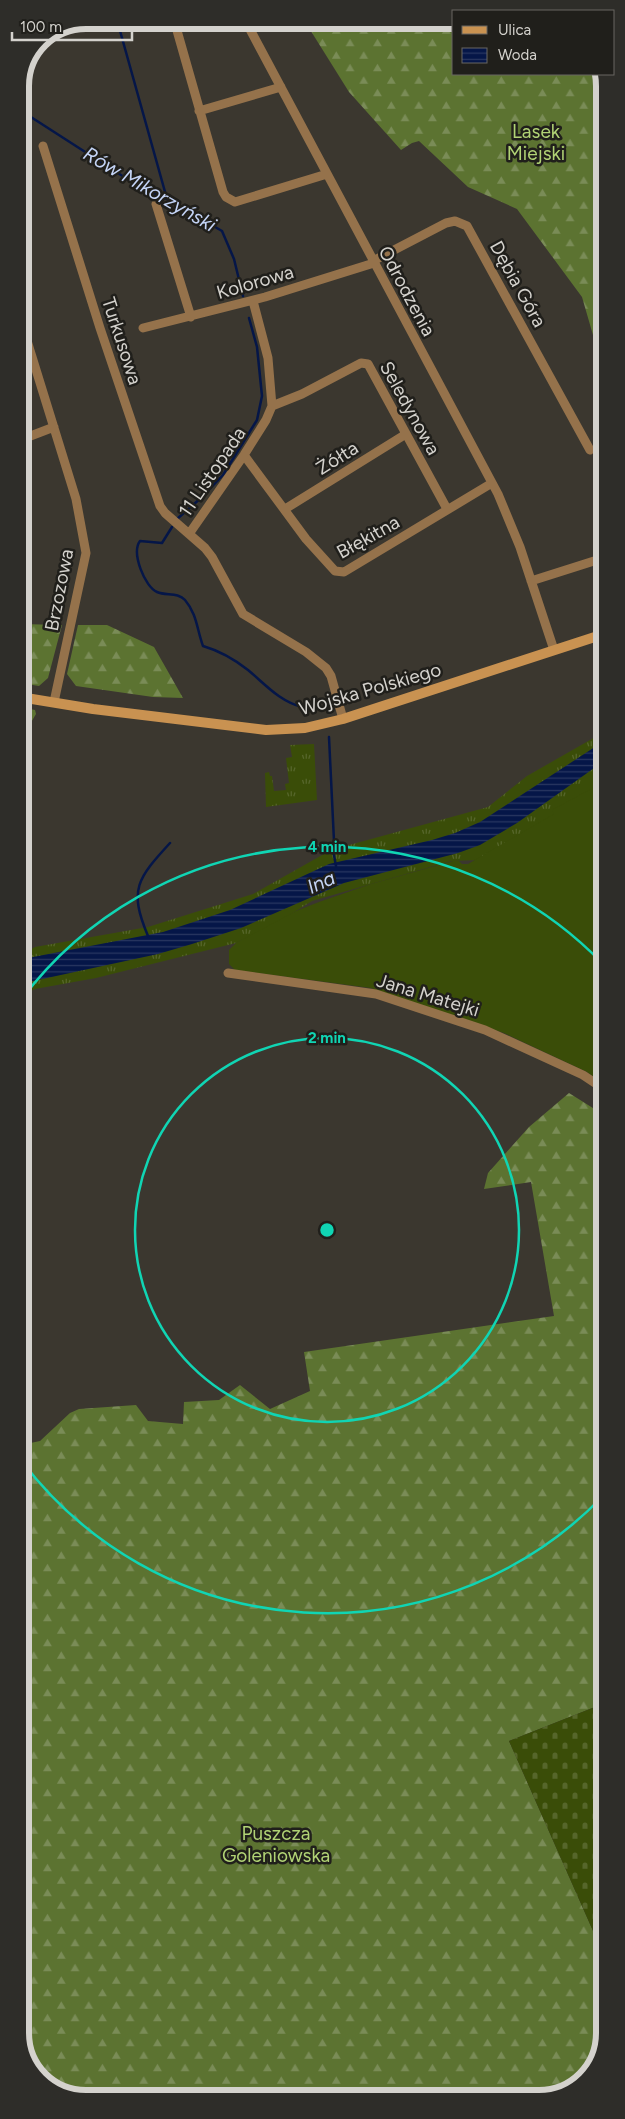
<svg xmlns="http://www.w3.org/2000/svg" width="625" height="2119" viewBox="0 0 625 2119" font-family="Figtree,sans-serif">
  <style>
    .grass { fill: url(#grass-tufts) }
    .forest { fill: url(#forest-firs) }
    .cemetery { fill: url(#cemetery-stones) }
    .garden { fill: #3a4d08 }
    .water { fill: url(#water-rules) }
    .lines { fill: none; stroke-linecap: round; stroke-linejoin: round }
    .stream { stroke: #051648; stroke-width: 2.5 }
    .street { stroke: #95724b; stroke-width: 9 }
    .secondary { stroke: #c99251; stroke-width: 10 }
    .ring { fill: none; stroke: #10d5b4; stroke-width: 2.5 }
    .labels { text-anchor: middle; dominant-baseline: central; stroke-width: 5; stroke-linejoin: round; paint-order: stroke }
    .park-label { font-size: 19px; fill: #b1d375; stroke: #201f1b }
    .street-label { font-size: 19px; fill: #d4d2cd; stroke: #201f1b }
    .water-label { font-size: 20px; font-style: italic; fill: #c4d4f6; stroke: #201f1b }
    .rim { fill: none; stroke: #d4d2cd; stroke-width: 6 }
    .centre { fill: #10d5b4; stroke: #201f1b; stroke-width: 2.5 }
    .ring-label { font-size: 15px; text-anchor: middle; font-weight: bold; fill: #10d5b4; stroke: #201f1b; stroke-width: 5; stroke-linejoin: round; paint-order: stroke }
  </style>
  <defs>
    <pattern id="grass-tufts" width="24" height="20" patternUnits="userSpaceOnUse" patternTransform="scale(1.25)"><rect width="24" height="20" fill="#3a4d08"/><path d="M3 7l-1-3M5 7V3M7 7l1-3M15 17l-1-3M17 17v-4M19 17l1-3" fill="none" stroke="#56662b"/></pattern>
    <pattern id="forest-firs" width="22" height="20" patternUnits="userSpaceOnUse" patternTransform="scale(1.25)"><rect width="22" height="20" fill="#5c7331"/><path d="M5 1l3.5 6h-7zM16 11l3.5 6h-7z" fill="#7a8c57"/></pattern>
    <pattern id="cemetery-stones" width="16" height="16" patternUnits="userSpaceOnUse" patternTransform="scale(1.25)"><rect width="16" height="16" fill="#3a4d08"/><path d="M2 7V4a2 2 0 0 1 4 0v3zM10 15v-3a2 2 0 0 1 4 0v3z" fill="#56662b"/></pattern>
    <pattern id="water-rules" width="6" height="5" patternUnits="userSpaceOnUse" patternTransform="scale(1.25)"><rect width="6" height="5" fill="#051648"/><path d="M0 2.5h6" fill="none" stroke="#293761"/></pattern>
  </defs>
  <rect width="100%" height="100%" fill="#3b372f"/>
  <!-- grass -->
  <path class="grass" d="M604,732V789L480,860L451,861L312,901L270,927L236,943L96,978L35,989L21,996V955L35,947L148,927L253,894L331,850L488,807L527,776Z
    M314,744L317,800L266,807L265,773L269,772L270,776H272L274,791L286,790L285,784L289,783L286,758L292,757L290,745Z"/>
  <!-- forest -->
  <path class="forest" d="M304,20H454V74H604V373L582,297L517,209L468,187L419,141L412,143L401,150L349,92Z
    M20,624L62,625L48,678L39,686L20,683Z
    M78,625H107L154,647L183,698L153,697L76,686L67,674Z
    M20,707L35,710L36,714L20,741Z
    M569,1093L604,1115L605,1344L602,1405L605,1433V1703L509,1741L605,1958V2034L591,2074L553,2098L81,2099L43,2083L21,2047V1445L40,1441L70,1413L79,1409L136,1405L148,1421L183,1424L184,1402L219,1400L240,1385L270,1409L310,1391L304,1352L554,1316L531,1182L484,1189L488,1173L529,1127Z"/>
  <!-- cemetery -->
  <path class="cemetery" d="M605,1703V1958L509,1741Z"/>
  <!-- garden -->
  <path class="garden" d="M20,335L31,371L20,376Z
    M604,782V1084L587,1072L504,1033L371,988L235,970L229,964V950L236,943L296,911L319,902L371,884L453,861H459L462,864H468L554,814L552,810Z"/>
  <!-- water -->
  <path class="water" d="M604,741V761L517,823L480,845L458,853L344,883L241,928L192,944L158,954L33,981L21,986V961L33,957L163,932L230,910L329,864L432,840L455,833L480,822Z"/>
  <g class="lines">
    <!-- stream -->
    <path class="stream" d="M117,20L167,199
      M20,110L138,186L167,199L222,231L234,259L243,296
      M177,519L202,497L223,475L257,420L262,396L257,347L249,318
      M172,527L162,543L140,541C131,553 145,587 157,592C166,596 178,592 185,600C197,614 197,630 203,646C220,651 234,659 248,670C265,684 279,701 302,707
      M329,737L334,841
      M333,850L336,866
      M148,936C128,889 138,878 170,843"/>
    <!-- street -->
    <path class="street" d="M174,20L223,192L226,197L235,202L327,174
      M245,20L498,494L520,547L554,650
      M199,111L281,87
      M43,146L100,328L160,506L165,513L189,534
      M156,204L191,317
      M373,261L446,223L455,221L467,226L590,450
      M253,301L268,358L272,406L266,420L244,455L189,534L205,548L212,557L243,614L306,652L326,668L331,676L343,719
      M20,318L76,499L86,553L54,702
      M143,328L265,297L374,263
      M272,406L302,394L361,363L368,364L447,509
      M20,440L54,427
      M244,455L306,539L335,571L344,572L492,483
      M285,509L406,434
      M531,581L594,561
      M228,973L376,994L485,1030L583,1075L604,1089"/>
    <!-- secondary -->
    <path class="secondary" d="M20,697L93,709L266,730L305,728L343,719L604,634"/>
  </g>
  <!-- distance rings -->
  <g class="ring">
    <circle cx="327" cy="1230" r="192"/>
    <path d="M603 1496A383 383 0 0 1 21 1460M21 1000A383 383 0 0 1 603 964"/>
  </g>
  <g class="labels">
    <!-- park labels -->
    <g class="park-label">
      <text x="536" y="131">Lasek<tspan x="536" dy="22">Miejski</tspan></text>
      <text x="276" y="1833">Puszcza<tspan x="276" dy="22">Goleniowska</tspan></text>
    </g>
    <!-- street labels -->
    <g class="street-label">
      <text transform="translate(255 282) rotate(-16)">Kolorowa</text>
      <text transform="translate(518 284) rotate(61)">Dębia Góra</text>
      <text transform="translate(407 291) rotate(62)">Odrodzenia</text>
      <text transform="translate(122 341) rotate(72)">Turkusowa</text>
      <text transform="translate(410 408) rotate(61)">Seledynowa</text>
      <text transform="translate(337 458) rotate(-32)">Żółta</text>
      <text transform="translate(212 472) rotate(-56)">11 Listopada</text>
      <text transform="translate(368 537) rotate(-29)">Błękitna</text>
      <text transform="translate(59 590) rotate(-79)">Brzozowa</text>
      <text transform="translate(370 689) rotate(-16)">Wojska Polskiego</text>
      <text transform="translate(428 995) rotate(17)">Jana Matejki</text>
    </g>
    <!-- water labels -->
    <g class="water-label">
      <text transform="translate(150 189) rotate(30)">Rów Mikorzyński</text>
      <text transform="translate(321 882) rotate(-24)">Ina</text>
    </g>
  </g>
  <!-- crop -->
  <path d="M0 0H625V2119H0ZM86 29H539A57 57 0 0 1 596 86V2033A57 57 0 0 1 539 2090H86A57 57 0 0 1 29 2033V86A57 57 0 0 1 86 29Z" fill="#2e2d29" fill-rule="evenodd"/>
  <path class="rim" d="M86 29H539A57 57 0 0 1 596 86V2033A57 57 0 0 1 539 2090H86A57 57 0 0 1 29 2033V86A57 57 0 0 1 86 29Z"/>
  <circle cx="327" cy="1230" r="8" class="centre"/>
  <g class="ring-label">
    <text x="327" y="852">4 min</text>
    <text x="327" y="1043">2 min</text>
  </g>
  <!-- legend -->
  <rect x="452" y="10" width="162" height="65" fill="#201f1b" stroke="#686762"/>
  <rect x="462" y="26" width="25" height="8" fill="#c99251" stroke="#686762"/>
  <text x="498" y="35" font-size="15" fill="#d4d2cd">Ulica</text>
  <rect x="462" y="48" width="25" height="15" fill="url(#water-rules)" stroke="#686762"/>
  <text x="498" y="60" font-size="15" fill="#d4d2cd">Woda</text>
  <!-- scale -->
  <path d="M12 32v8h120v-8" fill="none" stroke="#d4d2cd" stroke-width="2.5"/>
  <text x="20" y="32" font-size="15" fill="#d4d2cd" stroke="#201f1b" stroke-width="4" paint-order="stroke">100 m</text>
</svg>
